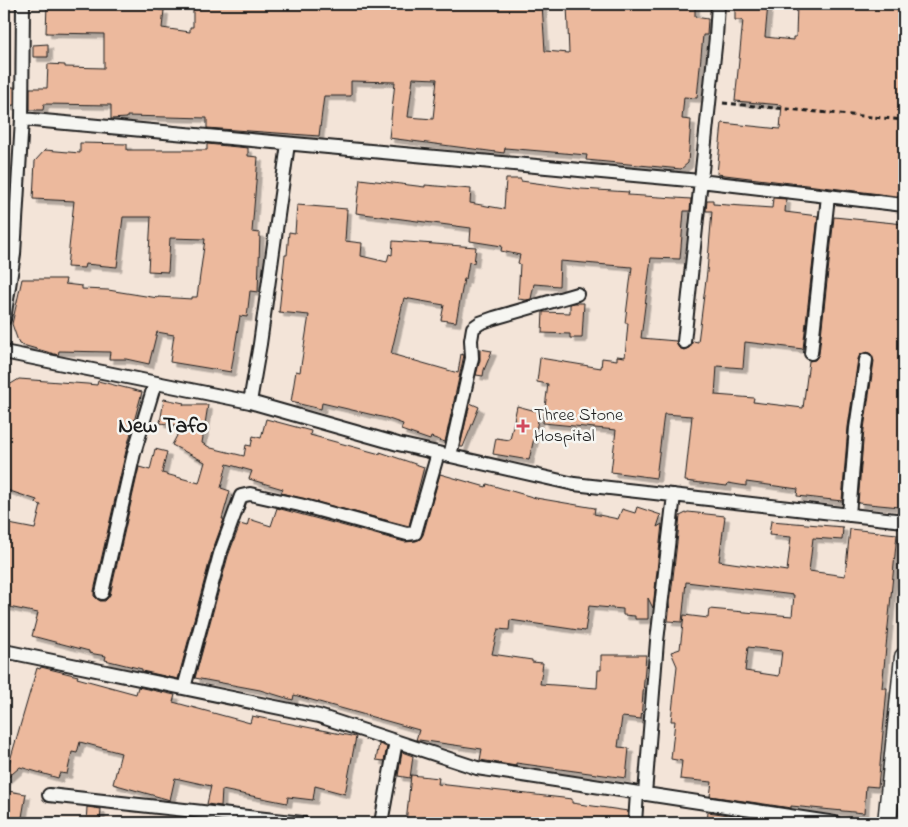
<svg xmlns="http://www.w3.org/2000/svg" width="908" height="827" viewBox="0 0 908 827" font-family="'Indie Flower',sans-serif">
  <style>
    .building { fill: #ecb99d; stroke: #1c1c1c; fill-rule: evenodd; filter: url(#shadow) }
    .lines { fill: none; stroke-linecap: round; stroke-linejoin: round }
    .street-casing { stroke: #1c1c1c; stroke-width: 16 }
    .secondary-casing { stroke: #1c1c1c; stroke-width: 21 }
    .path { stroke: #1c1c1c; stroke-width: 3; stroke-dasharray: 5 4; stroke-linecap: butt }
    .street { stroke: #f6f6f2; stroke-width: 12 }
    .secondary { stroke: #f6f6f2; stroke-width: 18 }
    .poi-dot { fill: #d1495b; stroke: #f6f6f2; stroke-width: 2 }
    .labels { text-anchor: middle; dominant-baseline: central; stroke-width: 5; stroke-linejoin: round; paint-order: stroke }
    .poi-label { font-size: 18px; fill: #1c1c1c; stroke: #f6f6f2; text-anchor: start }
    .district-label { font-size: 22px; font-weight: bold; fill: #1c1c1c; stroke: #f6f6f2 }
  </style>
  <defs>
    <filter id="shadow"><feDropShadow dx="4.5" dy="4.5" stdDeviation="0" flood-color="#0004"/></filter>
  </defs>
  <rect width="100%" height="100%" fill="#f3e4d8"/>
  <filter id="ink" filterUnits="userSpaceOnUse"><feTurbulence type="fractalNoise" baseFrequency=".02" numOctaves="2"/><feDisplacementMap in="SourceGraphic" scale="10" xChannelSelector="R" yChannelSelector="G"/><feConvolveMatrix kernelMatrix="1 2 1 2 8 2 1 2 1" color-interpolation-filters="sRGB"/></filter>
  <g filter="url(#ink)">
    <!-- building -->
    <path class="building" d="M47,4H159V10H164L162,28L190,32V27H193V4H542L545,51L569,53L567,4H695V17L708,19L707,35H703L697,98L684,97L682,119L691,120L688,163L681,169L586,160L587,155L505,148L504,153L389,138L395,82L351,81V96H324L319,136L207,128V118L127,116V118L111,119V105L44,104L43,110H30V88H47L48,64L65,65V67L104,68V34L46,33ZM413,78L437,79L433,119L408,117Z
      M735,4H768L765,37L793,40V37H796L797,4H902L899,55H904V197L717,174L722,123L780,129L782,105L735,101L743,20H735Z
      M48,44V57H33V45Z
      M4,87H14V105L4,106Z
      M80,143L127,144V150H207V144L248,148V156L258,157L252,232L260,233L258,292L250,291L247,317L240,316L231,372L170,362L174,335L157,332L149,364L126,359H109L110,352L59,351L58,355L19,344L12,324L22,279H66L65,284L82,286V289L108,290L158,298V297L192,299V297H197L205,239L170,238L168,272L148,271L151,217H123L117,267L85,264L84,268L67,267L74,201L33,199L35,161L45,150L80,153Z
      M360,179L425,187V185L471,189L470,203L504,209L506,179H521V181L581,189L629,192L628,195L691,199L690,211H684L680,259L651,258L641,338L676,341L679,348L684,350L690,347L693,341L698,342L707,272L712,211H706L707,200H713V204L772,208L773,198L786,199L785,212L818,216L803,349L745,342L743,368L717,366L715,395L754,398L753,402L803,408L809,361L815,360L819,354L834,217L904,224V469L900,507L858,503L864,429L874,361L871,354L867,352L860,355L858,359L848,427L842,501L797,496L798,489L746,482V486L728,483L727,486L685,481L692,416L664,414L656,478L611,472L616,430L543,423L548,384L537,382L540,358L601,368L602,358L617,360V356L625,357L628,323H625L632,267L560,261L559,286L534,284L531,299L526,300L518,299L520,264L518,263L520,255L501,251L502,246L470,241L471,228L356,213Z
      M297,205L347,209L345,241L362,243L361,256L387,262L389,254L392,255L393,241L476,247L474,263L469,262L466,279H464L456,322L441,320L444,305L404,298L391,354L458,373L461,354L464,355L445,442L431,437L430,440L401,430L403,424L386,418L322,403L321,409L291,402L296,371L300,372L309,315L279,312L285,255H287L289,232L295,233Z
      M575,303H584L582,338H570V334L542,333L543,312L570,313V304Z
      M480,349L492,351L484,370L483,376L476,375L480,360Z
      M19,379L87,384L97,385L98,381L142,392L126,451L94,591V596L100,601H105L110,595L139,467L150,470L155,449L167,452L162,473L199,483L205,462L172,445L182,426L160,423L164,399L184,403L183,405H208L202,443L211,448L244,456L246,445L251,446L253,436L261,438L266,419L311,431L310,435L380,454V452L424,467L409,526L281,493L283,489L249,479L252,471L227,464L221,488L230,491L222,519H224L212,552L178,679L142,671V669L105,660L106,656L89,653V651L32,636L38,613L4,606V523L35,529L41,505L36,503L37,500L4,489V388Z
      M470,403L479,407L463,447H460Z
      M517,406L540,412L529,460L493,454L496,438L510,440Z
      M440,474L486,487L487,484L536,498L595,508L594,514L618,519L622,509L635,513L637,507L661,515L657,527L662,524L653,608L648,598V619H635V616L623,615V609L589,606L585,631L510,620L509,630L498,629L492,654L532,660V662L543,663L540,684L597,688L598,670H601V655H646L641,719L622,717L618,747L629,748L626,778L516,763V766L480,760L482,749L419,740H416L419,730L294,695L293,700L260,690L195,678L228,556L240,524L247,526L249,519L271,526L277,508L405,542L416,541L420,539L423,535Z
      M688,512L725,516L719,561L787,571L791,537L769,535L771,521L843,527L842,540L813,538L809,571L845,576L850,529L897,534L882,688H887L878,787L866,786L864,813L791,806V808L710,796L712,782L680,779L682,761L671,759L675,721H671L677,666L671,652L680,649L684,615L708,618L709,609L792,616L794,595L686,582L682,622L668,621L680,516ZM748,647L782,651L779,676L745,671Z
      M41,667L78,676L77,678L136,694L138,687L175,695L173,702L250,723L252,716L356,737L345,794L315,786L313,800L288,797L287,803L222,790L221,806L207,804L211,786L175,778L170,800L113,784L121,753L80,742L77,753L72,752L67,774L60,773L58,778L20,767L4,781L37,668L40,669Z
      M379,744L387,747L384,761L376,760Z
      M402,752L413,756L410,778L398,776Z
      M411,775L439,778L438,784L572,799V803L628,811L627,823H406Z
      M8,791L26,794L21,823H4Z
      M87,807L101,809L100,823H86Z
      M708,812L783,823H707Z"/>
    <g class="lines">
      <defs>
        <path id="street" d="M22,119L700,181L904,205
          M4,319L14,254L22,119L23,4
          M684,342L716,37L718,4
          M4,352L250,402L398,444L574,484L904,521
          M811,353L828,196
          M250,402L260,344L288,144
          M450,456L472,358L471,340L473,328L480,323L494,318L577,294
          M849,515L856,428L866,360
          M102,593L134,453L155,383
          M4,651L319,716L477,768L835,823
          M184,688L220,554L241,496L250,494L300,505L407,534L415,533L438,453
          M645,794L657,641L674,495
          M49,795L302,823
          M381,823L396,741
          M635,823L637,793"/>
        <path id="secondary" d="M887,823L904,657"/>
      </defs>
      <!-- street casing -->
      <use href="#street" class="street-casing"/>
      <!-- secondary casing -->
      <use href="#secondary" class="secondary-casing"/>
      <!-- path -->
      <path class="path" d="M723,103L904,120"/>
      <!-- street -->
      <use href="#street" class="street"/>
      <!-- secondary -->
      <use href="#secondary" class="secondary"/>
    </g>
  </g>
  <!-- markers -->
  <path class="poi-dot" d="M520.5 418.5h5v5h5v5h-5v5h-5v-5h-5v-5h5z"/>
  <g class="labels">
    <!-- poi labels -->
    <g class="poi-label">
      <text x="534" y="416">Three Stone<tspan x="534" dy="21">Hospital</tspan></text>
    </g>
    <!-- district labels -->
    <g class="district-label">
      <text x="163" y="427">New Tafo</text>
    </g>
  </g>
  <!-- margin -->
  <rect width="908" height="827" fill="none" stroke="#f6f6f2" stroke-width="20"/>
  <rect x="10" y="10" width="888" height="807" fill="none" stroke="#1c1c1c" stroke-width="2" filter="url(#ink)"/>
</svg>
